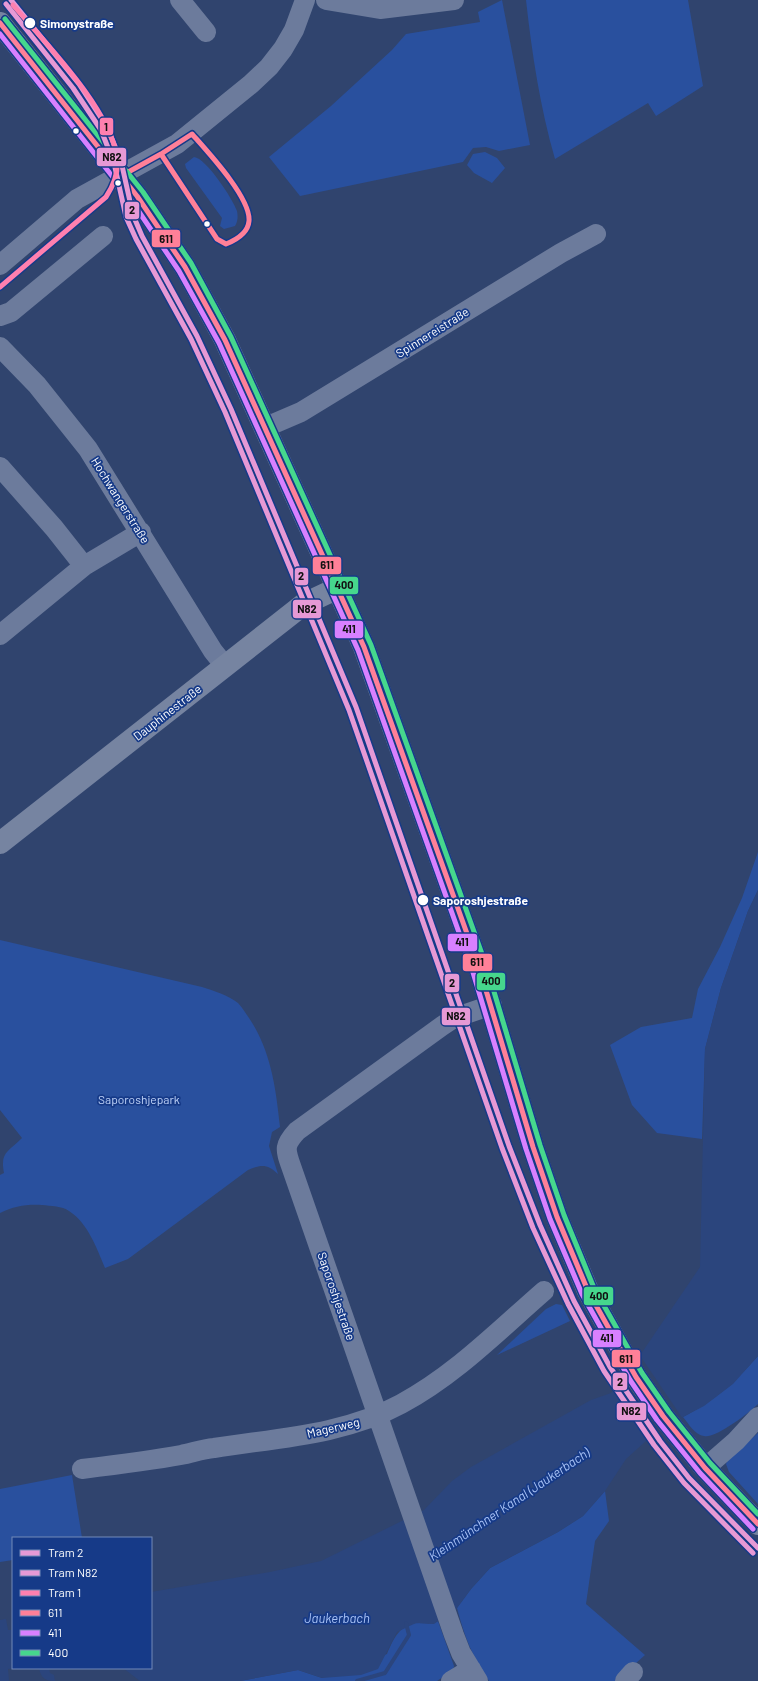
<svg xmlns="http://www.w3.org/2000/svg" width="758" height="1681" viewBox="0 0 758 1681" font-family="Barlow,sans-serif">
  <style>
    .green { fill: #29509e }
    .water { fill: #2b457d }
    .pier { fill: #30446e }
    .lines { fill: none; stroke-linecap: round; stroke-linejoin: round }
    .stream { stroke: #2b457d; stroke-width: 4 }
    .minor { stroke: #6c7b9c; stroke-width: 20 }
    .major { stroke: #7684a1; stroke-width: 22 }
    .bus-1-casing { stroke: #163a88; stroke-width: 8 }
    .bus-2-casing { stroke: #163a88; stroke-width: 8 }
    .bus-3-casing { stroke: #163a88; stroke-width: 8 }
    .bus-1 { stroke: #ff8098; stroke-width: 5 }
    .bus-2 { stroke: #d880ff; stroke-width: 5 }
    .bus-3 { stroke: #46d78d; stroke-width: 5 }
    .tram-1-casing { stroke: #163a88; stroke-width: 8 }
    .tram-2-casing { stroke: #163a88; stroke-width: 8 }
    .tram-3-casing { stroke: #163a88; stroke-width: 8 }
    .tram-1 { stroke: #e699d5; stroke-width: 5 }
    .tram-2 { stroke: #e699d5; stroke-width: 5 }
    .tram-3 { stroke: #ff80af; stroke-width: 5 }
    .stop-dot { fill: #fff; stroke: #163a88; stroke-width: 1.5 }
    .labels { text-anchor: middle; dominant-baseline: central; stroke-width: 3.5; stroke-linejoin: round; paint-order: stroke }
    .stop-label { font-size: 12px; font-weight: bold; fill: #fff; stroke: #163a88; text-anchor: start }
    .street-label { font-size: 12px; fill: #fff; stroke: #163a88 }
    .park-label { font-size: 12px; fill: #c2d5fa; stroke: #163a88 }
    .water-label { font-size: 13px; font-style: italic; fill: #a8c2f6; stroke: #163a88 }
    .line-badge { stroke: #163a88; stroke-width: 1.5 }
    .pale-badge-label { font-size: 11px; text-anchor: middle; font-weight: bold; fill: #111 }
  </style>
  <rect width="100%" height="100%" fill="#30446e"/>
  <!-- green -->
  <path class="green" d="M502,0L530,145L499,151L486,147L473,148L463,162L300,196L269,157L331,106L392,50L406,34L480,22L478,12Z
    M526,0H688L703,86L656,116L648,103L555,159C540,107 532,54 526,0Z
    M485,152L497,158L505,168L492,183L474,173L467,165L473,154Z
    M194,157C206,158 233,199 237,211C238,216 238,221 235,226L224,229L220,226L222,218L186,168L185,164Z
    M758,852V890L748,911L721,988L705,1049L702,1139L657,1133L632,1105L610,1045L641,1027L692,1018L698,989L720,947L742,898Z
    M0,940L202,987C214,991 228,995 238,1003C242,1007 246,1014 249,1018C271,1050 276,1089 280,1127L272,1132L269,1146L278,1174C268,1164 261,1164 248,1170L128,1259L105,1268C97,1249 88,1223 69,1211C62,1206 51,1206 42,1205C27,1204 14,1206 0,1213V1175L4,1173C0,1152 8,1152 22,1138L0,1110Z
    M556,1304L562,1305L570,1321L497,1355L546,1309Z
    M758,1356V1404C749,1413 715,1439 704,1436C695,1435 688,1423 683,1417C717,1399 733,1384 758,1356Z
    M758,1433V1504L729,1472L726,1464L728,1459Z
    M72,1475L82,1538H13V1560L0,1562V1489Z
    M605,1491L609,1521L595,1541L586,1604L645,1655L616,1681H489C472,1656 465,1638 457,1608L471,1589L490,1568L558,1532L583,1516Z
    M438,1621L454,1666L453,1670L437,1681H240L298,1670L322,1678L387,1654C393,1640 400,1623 419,1623C426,1623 432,1625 438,1621Z"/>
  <!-- water -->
  <path class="water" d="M758,890V1356L733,1384L704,1406L683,1417L646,1441L626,1459L605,1491L583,1516L558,1532L490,1568L471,1589L457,1608L434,1624L416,1623L397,1632L378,1669L361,1675L322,1678L298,1670L240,1681H140L123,1668H151V1592L270,1572L321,1561L424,1510L452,1481L471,1467L591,1400L611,1393L626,1376L700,1267L705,1049L721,988L748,911Z
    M6,1619L8,1630H13V1668H17L8,1669L9,1681H0V1620Z
    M39,1668H49L50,1673L54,1675L55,1681C45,1681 41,1678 39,1668Z"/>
  <!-- pier -->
  <path class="pier" d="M639,1354L683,1419L648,1441L612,1389L625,1375Z"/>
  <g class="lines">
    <!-- stream -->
    <path class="stream" d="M357,1681L385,1673L409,1635L406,1623"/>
    <!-- minor -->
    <path class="minor" d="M180,0L206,32
      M326,0L380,9L454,0
      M0,265L77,199L177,144L251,84L269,67L283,49L294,30L305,0
      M0,316L11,312L103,236
      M0,347L37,385L88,449L213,651L225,666
      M266,427L301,412L561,253L596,234
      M0,467L54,528L84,566
      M0,635L84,566L141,532
      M705,1468L736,1441L758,1417
      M82,1469C115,1465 148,1461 181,1455C192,1453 202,1449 214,1448C277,1438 344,1435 401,1404C455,1375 498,1331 544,1291
      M451,1681L471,1669
      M478,1681L461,1653L454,1635L291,1166C285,1149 284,1145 297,1131L442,1026L454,1018L492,1005
      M625,1681L633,1672"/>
    <!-- major -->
    <path class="major" d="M0,23L137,196L185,267L225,340L364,647L479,967L533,1147L557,1217L588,1291L636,1377L663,1416L705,1468L758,1524
      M0,843L304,604L338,588"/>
    <defs>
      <path id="bus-1" d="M0,23L137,196L185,267L225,340L364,647L479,967L533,1147L557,1217L588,1291L636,1377L663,1416L705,1468L758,1524
        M192,134C207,151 251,198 249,221C248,233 236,240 226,244L217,239L161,154Z
        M121,176L161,154"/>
      <path id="bus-2" d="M0,34L131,200L179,271L219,343L358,650L472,969L526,1149L550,1219L582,1294L630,1380L657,1420L700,1473L753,1529"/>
      <path id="bus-3" d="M5,19L143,192L191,263L231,337L371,645L486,965L540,1145L564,1215L594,1288L642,1373L669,1412L710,1463L758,1514"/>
    </defs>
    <!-- bus-1 casing -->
    <use href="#bus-1" class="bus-1-casing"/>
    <!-- bus-2 casing -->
    <use href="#bus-2" class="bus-2-casing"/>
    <!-- bus-3 casing -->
    <use href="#bus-3" class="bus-3-casing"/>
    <!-- bus-1 -->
    <use href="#bus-1" class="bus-1"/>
    <!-- bus-2 -->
    <use href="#bus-2" class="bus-2"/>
    <!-- bus-3 -->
    <use href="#bus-3" class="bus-3"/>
    <defs>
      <path id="tram-1" d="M11,0L79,84L107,127L121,161L133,215L142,236L197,336L231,409L356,707L509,1146L540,1225L574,1301L610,1367L660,1441L689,1478L758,1548"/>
      <path id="tram-2" d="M6,4L73,88L101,130L114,163L126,217L136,239L191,339L225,412L349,710L502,1148L533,1228L568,1304L604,1371L654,1445L684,1483L753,1553"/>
      <path id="tram-3" d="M0,287L106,197C114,185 119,172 117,157C109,107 45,43 13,5"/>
    </defs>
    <!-- tram-1 casing -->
    <use href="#tram-1" class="tram-1-casing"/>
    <!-- tram-2 casing -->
    <use href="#tram-2" class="tram-2-casing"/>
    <!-- tram-3 casing -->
    <use href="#tram-3" class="tram-3-casing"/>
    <!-- tram-1 -->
    <use href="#tram-1" class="tram-1"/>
    <!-- tram-2 -->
    <use href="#tram-2" class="tram-2"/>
    <!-- tram-3 -->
    <use href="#tram-3" class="tram-3"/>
  </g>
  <!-- markers -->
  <g class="stop-dot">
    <circle cx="30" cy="23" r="6"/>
    <circle cx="76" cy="131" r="3.5"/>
    <circle cx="118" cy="183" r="3.5"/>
    <circle cx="207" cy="224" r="3.5"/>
    <circle cx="423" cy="900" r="6"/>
  </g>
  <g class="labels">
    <!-- stop labels -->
    <g class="stop-label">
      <text x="40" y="23">Simonystraße</text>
      <text x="433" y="900">Saporoshjestraße</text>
    </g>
    <!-- street labels -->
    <g class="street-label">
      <text transform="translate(432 332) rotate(-32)">Spinnereistraße</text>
      <text transform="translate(121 500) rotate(58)">Hochwangerstraße</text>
      <text transform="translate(167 712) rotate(-38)">Dauphinestraße</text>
      <text transform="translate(337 1296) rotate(71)">Saporoshjestraße</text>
      <text transform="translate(333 1427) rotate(-13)">Magerweg</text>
    </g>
    <!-- park labels -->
    <g class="park-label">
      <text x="139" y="1099">Saporoshjepark</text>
    </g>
    <!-- water labels -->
    <g class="water-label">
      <text transform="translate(509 1504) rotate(-34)">Kleinmünchner Kanal (Jaukerbach)</text>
      <text x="337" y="1618">Jaukerbach</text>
    </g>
  </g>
  <g class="line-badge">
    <rect x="99" y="117" width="15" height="19" rx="4" fill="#ff80af"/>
    <rect x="96" y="147" width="31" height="20" rx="4" fill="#e699d5"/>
    <rect x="124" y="201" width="16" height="19" rx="4" fill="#e699d5"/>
    <rect x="151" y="229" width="30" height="19" rx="4" fill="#ff8098"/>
    <rect x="312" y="556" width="30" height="19" rx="4" fill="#ff8098"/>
    <rect x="294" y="567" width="15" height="19" rx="4" fill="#e699d5"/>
    <rect x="329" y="576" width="30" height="19" rx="4" fill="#46d78d"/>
    <rect x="292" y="599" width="30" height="20" rx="4" fill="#e699d5"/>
    <rect x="334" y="620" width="30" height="19" rx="4" fill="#d880ff"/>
    <rect x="447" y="933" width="31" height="19" rx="4" fill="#d880ff"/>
    <rect x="462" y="953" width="31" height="19" rx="4" fill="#ff8098"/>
    <rect x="476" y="972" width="30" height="19" rx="4" fill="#46d78d"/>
    <rect x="444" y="973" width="16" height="20" rx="4" fill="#e699d5"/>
    <rect x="441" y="1007" width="30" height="19" rx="4" fill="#e699d5"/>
    <rect x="583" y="1286" width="31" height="20" rx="4" fill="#46d78d"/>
    <rect x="592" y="1329" width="30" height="19" rx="4" fill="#d880ff"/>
    <rect x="611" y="1349" width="30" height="19" rx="4" fill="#ff8098"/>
    <rect x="612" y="1372" width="16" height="19" rx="4" fill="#e699d5"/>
    <rect x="616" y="1402" width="31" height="19" rx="4" fill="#e699d5"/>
  </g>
  <g class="pale-badge-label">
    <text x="106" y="131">1</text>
    <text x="112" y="161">N82</text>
    <text x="132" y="214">2</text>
    <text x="166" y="243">611</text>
    <text x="327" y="569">611</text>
    <text x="301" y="580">2</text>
    <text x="344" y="589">400</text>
    <text x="307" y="613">N82</text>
    <text x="349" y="633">411</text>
    <text x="462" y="946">411</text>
    <text x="477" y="966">611</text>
    <text x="491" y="985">400</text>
    <text x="452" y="987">2</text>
    <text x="456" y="1020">N82</text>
    <text x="599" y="1300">400</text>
    <text x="607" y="1342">411</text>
    <text x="626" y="1363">611</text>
    <text x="620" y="1386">2</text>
    <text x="631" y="1415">N82</text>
  </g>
  <!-- legend -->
  <rect x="12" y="1537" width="140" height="132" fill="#163a88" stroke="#7389b8"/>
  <rect x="20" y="1550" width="20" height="6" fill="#e699d5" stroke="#7389b8"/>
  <text x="48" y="1557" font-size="12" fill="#ffffff">Tram 2</text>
  <rect x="20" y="1570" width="20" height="6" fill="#e699d5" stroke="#7389b8"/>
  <text x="48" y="1577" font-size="12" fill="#ffffff">Tram N82</text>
  <rect x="20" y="1590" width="20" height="6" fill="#ff80af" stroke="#7389b8"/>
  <text x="48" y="1597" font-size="12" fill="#ffffff">Tram 1</text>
  <rect x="20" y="1610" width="20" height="6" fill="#ff8098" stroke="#7389b8"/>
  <text x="48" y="1617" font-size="12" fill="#ffffff">611</text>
  <rect x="20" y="1630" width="20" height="6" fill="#d880ff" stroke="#7389b8"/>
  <text x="48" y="1637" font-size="12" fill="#ffffff">411</text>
  <rect x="20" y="1650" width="20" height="6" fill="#46d78d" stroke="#7389b8"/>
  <text x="48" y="1657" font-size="12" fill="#ffffff">400</text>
</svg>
